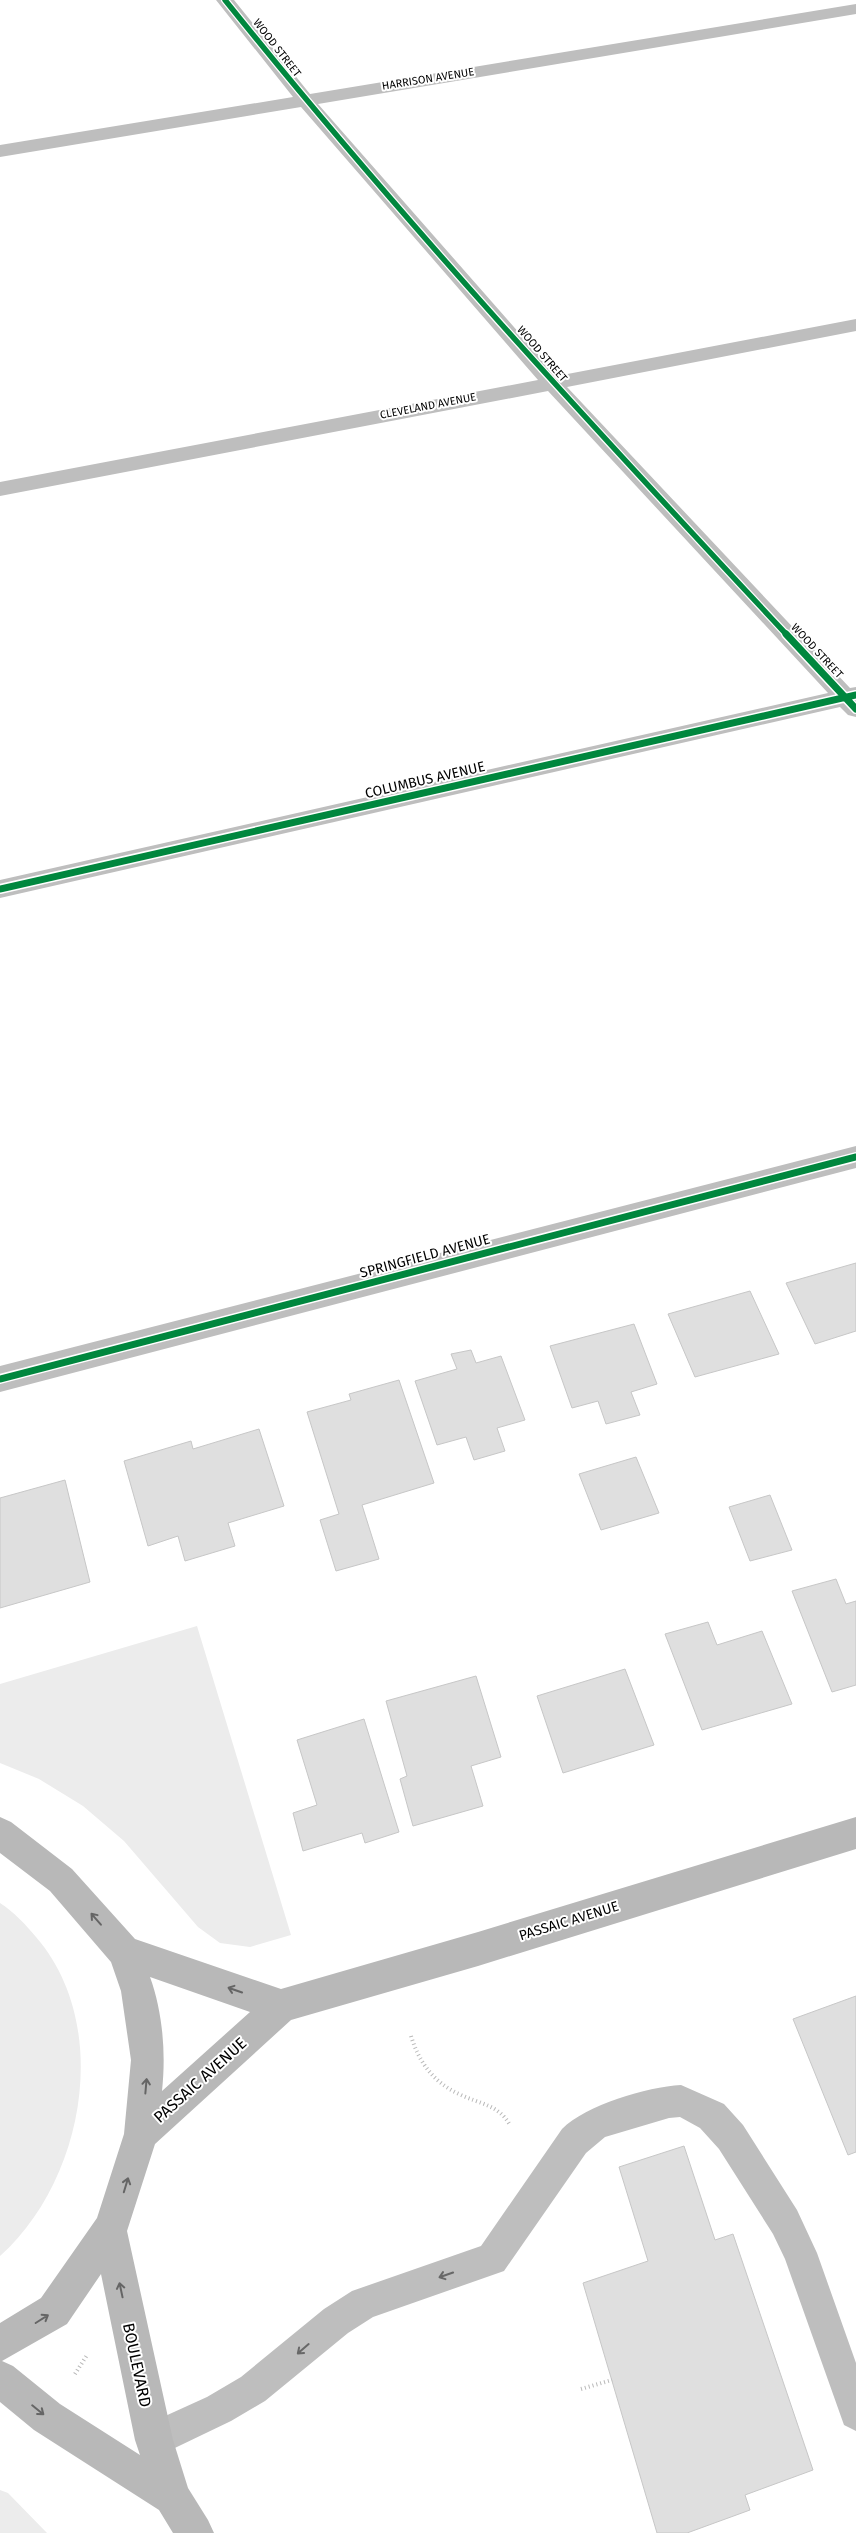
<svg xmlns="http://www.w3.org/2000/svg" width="856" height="2533" viewBox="0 0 856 2533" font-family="'Fira Sans',sans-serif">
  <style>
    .green { fill: #ececec }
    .building { fill: #dfdfdf; stroke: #c7c7c7 }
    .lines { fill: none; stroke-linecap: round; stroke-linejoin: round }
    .path { stroke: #b9b9b9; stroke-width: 4; stroke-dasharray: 1 3; stroke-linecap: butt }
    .lane { fill: #bebebe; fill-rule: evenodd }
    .street { fill: #bebebe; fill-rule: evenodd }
    .secondary { fill: #b8b8b8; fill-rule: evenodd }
    .cycleway-far1-casing { stroke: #fff; stroke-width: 8 }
    .cycleway-casing { stroke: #fff; stroke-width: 10 }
    .cycleway-far1 { stroke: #00873e; stroke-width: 5.5 }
    .cycleway { stroke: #00873e; stroke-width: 7 }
    .oneway { stroke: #656565 }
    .oneway2 { stroke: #686868 }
    .labels { text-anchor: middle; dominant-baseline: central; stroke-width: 4; stroke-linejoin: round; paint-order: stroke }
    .far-street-label { font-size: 11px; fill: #000; stroke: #fff }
    .street-label { font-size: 14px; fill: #000; stroke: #fff }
    .near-street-label { font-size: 16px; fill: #000; stroke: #fff }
  </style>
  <rect width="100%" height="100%" fill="#fff"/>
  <!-- green -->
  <path class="green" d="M197,1626L291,1935L250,1947L220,1943L198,1927L124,1841L83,1806L39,1779L0,1763V1684Z
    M0,1903C14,1912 26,1925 36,1937C113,2026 84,2181 0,2256Z
    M0,2490L8,2493L47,2533H0Z"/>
  <!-- building -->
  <path class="building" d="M856,1263V1331L815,1344L786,1283Z
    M750,1291L779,1354L695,1377L668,1314Z
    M634,1324L657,1384L631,1392L640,1415L606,1424L598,1401L572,1408L550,1346Z
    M471,1350L476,1363L501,1356L525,1420L497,1428L505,1451L474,1460L466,1437L437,1445L415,1381L457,1369L451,1354Z
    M399,1380L434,1483L362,1505L379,1559L336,1571L320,1520L339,1514L307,1412L351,1400L349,1394Z
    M259,1429L284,1506L228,1523L235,1546L185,1561L178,1536L148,1546L124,1461L191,1441L193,1449Z
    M636,1457L659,1513L601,1530L579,1474Z
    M65,1480L90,1582L0,1608V1498Z
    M770,1495L792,1550L750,1561L729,1507Z
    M836,1579L846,1604L856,1601V1685L832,1692L792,1591Z
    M708,1622L717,1645L762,1631L792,1704L702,1730L665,1634Z
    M625,1669L654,1745L563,1773L537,1696Z
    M476,1676L501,1757L471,1766L483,1806L413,1826L400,1779L407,1776L386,1701Z
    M364,1719L399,1832L365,1843L362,1833L303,1851L293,1813L317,1805L297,1740Z
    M856,1996V2152L848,2155L793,2019Z
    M684,2146L715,2240L733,2234L813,2470L745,2495L750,2510L687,2533H657L583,2283L648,2261L619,2167Z"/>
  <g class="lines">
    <!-- path -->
    <path class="path" d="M411,2036C419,2062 433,2082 459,2094C479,2104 498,2104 510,2125
      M75,2374L87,2355
      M581,2389L612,2380"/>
    <!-- lane -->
    <path class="lane" d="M681,2085L724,2104L743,2125L797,2210L817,2253L856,2363V2431L844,2425L785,2259L773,2234L719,2149L700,2128L680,2117L669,2118L605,2137L586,2153L504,2271L373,2317L348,2333L265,2401L231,2421L154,2458L141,2453L136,2440L141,2427L207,2397L241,2377L324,2309L352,2291L481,2246L562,2129C586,2105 647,2087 681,2085Z"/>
    <!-- street -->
    <path class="street" d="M216,0H234L310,94L856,4V14L318,104L557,376L856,319V331L567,387L850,688L856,687V717L848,715L840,707L0,898V880L828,693L548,391L0,496V482L538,380L301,107L0,157V145L293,97Z
      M856,1146V1168L0,1392V1366Z"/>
    <!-- secondary -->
    <path class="secondary" d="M0,1817L11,1822L72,1869L135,1939L281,1989L478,1932L856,1817V1849L478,1966L291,2020L155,2144L127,2231L173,2440L188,2488L208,2520L214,2533H173L159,2510L34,2430L0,2402V2323L41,2298L97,2218L124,2134L131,2060L121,1991L111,1962L50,1891L0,1853ZM150,1977L250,2012L162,2091C166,2054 163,2013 150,1977ZM101,2274L135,2440L140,2455L60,2404L13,2366L2,2361L67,2324Z"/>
    <defs>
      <path id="cycleway-far1" d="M225,0C402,221 594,428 787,635"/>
      <path id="cycleway" d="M786,634L856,709
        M0,889L856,695
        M0,1379L856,1157"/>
    </defs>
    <!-- cycleway-far1 casing -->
    <use href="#cycleway-far1" class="cycleway-far1-casing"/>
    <!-- cycleway casing -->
    <use href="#cycleway" class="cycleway-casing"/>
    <!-- cycleway-far1 -->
    <use href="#cycleway-far1" class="cycleway-far1"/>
    <!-- cycleway -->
    <use href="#cycleway" class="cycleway"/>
  </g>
  <!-- one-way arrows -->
  <defs><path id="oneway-shaft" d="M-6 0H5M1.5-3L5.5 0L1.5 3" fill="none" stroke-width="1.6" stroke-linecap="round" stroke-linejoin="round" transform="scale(1.25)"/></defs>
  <g class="oneway">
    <use href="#oneway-shaft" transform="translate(96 1919) rotate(-131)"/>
    <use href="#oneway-shaft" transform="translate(235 1990) rotate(-161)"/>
    <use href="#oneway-shaft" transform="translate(146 2086) rotate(-85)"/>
    <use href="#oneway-shaft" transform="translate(126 2185) rotate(-73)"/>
    <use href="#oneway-shaft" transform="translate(121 2290) rotate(-102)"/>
    <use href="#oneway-shaft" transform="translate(42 2319) rotate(-32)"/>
    <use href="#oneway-shaft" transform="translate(38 2410) rotate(39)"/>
  </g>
  <g class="oneway2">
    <use href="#oneway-shaft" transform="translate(446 2275) rotate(161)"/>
    <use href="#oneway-shaft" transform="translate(303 2349) rotate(139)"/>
  </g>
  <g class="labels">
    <!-- far-street labels -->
    <g class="far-street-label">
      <text transform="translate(277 48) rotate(52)">WOOD STREET</text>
      <text transform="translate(428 79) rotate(-9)">HARRISON AVENUE</text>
      <text transform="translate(542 354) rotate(49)">WOOD STREET</text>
      <text transform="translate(428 406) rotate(-11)">CLEVELAND AVENUE</text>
      <text transform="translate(817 651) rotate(47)">WOOD STREET</text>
    </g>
    <!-- street labels -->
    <g class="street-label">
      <text transform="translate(425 780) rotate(-13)">COLUMBUS AVENUE</text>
      <text transform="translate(425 1256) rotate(-15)">SPRINGFIELD AVENUE</text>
      <text transform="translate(569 1921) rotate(-17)">PASSAIC AVENUE</text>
    </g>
    <!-- near-street labels -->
    <g class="near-street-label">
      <text transform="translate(200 2080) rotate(-42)">PASSAIC AVENUE</text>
      <text transform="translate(137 2365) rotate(78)">BOULEVARD</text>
    </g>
  </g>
</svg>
